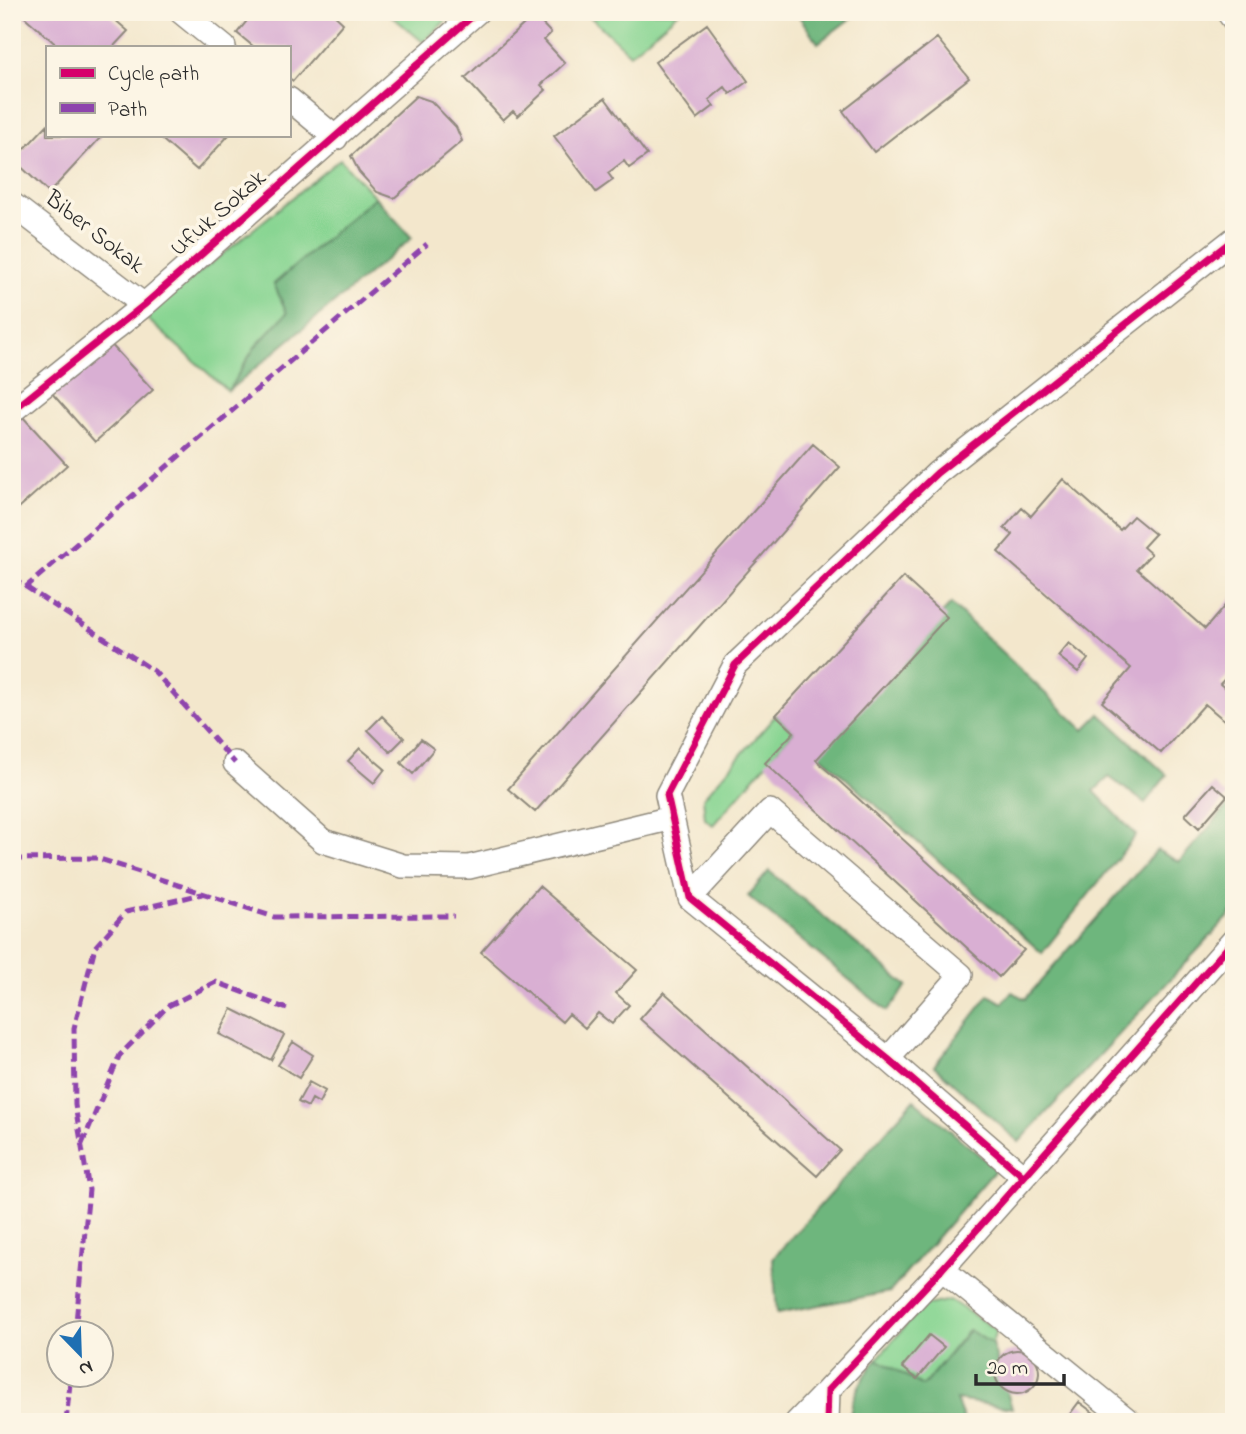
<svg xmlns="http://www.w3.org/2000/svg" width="1246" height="1434" viewBox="0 0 1246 1434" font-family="'Indie Flower',sans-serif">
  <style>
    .green { fill: #89d593; stroke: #5a805f; stroke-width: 2 }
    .forest { fill: #6eb67d; stroke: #4c7054; stroke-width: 2 }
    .building { fill: #d9afd3 }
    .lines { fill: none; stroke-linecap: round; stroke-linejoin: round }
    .minor-casing { stroke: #8f897c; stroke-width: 26 }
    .minor { stroke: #fff; stroke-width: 23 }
    .quiet { stroke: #8e44ad; stroke-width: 5; stroke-dasharray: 10 5; stroke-linecap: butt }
    .cycleway-casing { stroke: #fcf5e5; stroke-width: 11 }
    .cycleway { stroke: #d6006c; stroke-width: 7 }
    .labels { text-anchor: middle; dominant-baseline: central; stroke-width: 7; stroke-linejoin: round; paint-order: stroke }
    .street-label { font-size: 24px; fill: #2b2b2b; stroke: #fcf5e5 }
  </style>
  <rect width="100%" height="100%" fill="#fcf5e5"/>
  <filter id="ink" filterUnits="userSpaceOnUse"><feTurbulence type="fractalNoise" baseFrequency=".0143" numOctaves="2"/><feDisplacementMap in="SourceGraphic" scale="14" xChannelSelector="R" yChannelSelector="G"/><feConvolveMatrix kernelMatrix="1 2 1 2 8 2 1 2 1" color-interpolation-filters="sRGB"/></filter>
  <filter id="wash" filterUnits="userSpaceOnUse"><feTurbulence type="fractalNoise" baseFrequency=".00686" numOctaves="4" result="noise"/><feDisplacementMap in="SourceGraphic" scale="28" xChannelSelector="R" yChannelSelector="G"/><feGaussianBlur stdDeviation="1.57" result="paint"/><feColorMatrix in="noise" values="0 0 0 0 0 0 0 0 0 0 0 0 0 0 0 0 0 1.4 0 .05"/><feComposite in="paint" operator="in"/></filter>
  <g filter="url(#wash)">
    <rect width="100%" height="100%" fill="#f3e7cc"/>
    <!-- green -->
    <path class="green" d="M387,12H455L423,42Z
      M585,12H679L630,54Z
      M340,159L375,197L274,284L288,313L255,347L228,391L145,317Z
      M776,715L794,732L713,825L705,819L703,798Z
      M950,1300L996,1330L992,1344L968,1330L923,1386L877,1359L923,1306Z"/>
    <!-- forest -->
    <path class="forest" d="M796,12H859L818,43Z
      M375,197L412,238L228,391L255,347L287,313L274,284Z
      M951,604L1084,730L1100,714L1167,775L1145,803L1109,777L1094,791L1136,835L1042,953L813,749Z
      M1231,802L1234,804V911L1019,1142L934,1066L989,995L1003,1003L1012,992L1025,999L1157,850L1179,862Z
      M769,871L907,986L887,1011L748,896Z
      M914,1100L996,1169L890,1292L777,1313L773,1258Z
      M969,1330L992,1344L1012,1408L956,1400L965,1422H850C850,1396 862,1379 877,1359L923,1386Z"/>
    <g id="blocks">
      <!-- building -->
      <path class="building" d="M19,12H106L128,31L113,47H59Z
        M254,12H331L343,23L293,81L289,78V47H254L237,33Z
        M534,15L551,33L544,40L565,63L541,85L546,90L518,116L513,111L503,120L465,78Z
        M707,24L748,81L730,94L725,87L709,100L714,106L697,119L655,62Z
        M937,38L969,78L874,152L843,111Z
        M416,96L431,101L456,127L462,141L394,198L377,192L359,172L351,156Z
        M605,98L647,155L629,168L624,161L608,173L613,180L596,192L554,136Z
        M47,125V135H99L101,137L49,193L14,160Z
        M157,135H229L197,170Z
        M107,340L153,390L95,442L50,391Z
        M21,415L67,465L12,514V423Z
        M813,444L840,467L535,812L508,789Z
        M1063,479L1120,530L1133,516L1155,534L1143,547L1151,554L1137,569L1205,629L1234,595V669L1220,684L1234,696V708L1224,720L1205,704L1161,753L1102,702L1131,668L998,552L1013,535L1004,528L1022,508L1031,516Z
        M903,577L947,617L816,760L1024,950L999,977L765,763L794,732L776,715Z
        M1069,643L1088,659L1078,672L1058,656Z
        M382,716L404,738L390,752L368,730Z
        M421,739L434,749L413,774L401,763Z
        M360,748L385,769L374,783L348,761Z
        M1213,784L1227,796L1199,828L1185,815Z
        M539,886L637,970L616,993L629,1005L612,1024L598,1013L585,1028L569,1014L562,1022L481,952Z
        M664,992L840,1150L817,1176L640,1019Z
        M232,1009L284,1035L271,1060L219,1034Z
        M293,1042L313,1055L299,1078L278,1065Z
        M309,1082L325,1091L319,1103L312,1099L308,1107L298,1102Z
        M929,1335L944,1347L917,1379L902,1367Z
        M995 1372a22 22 0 1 1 44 0a22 22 0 1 1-44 0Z
        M1079,1402L1102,1419L1100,1422H1064Z"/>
    </g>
  </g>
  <g filter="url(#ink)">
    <use href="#blocks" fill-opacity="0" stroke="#8f897c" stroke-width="2"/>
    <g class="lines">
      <defs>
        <path id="minor" d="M181,12L224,47
          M1228,12L1234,20
          M289,99L336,138
          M12,204L144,305
          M12,411L144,305L477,12
          M235,763L323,841L403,866L469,867L672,818
          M690,898L770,811L961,975L888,1059
          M1023,1176L888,1059L690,898L667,795L735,665L937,473L1234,239
          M942,1269L1130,1422
          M797,1422L828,1390
          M827,1422L828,1390L942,1269L1234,940"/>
      </defs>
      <!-- minor casing -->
      <use href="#minor" class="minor-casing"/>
      <!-- minor -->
      <use href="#minor" class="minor"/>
      <!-- quiet -->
      <path class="quiet" d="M12,579L26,587L427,244
        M26,587L154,671L235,763
        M12,859L97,858L274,917L454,916
        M82,1144L120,1055L168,1006L216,982L287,1009
        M75,1332L89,1190L75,1105L74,1028L95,947L126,912L202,894
        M66,1422L71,1374"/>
      <defs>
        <path id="cycleway" d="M12,411L144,305L477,12
          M1023,1176L888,1059L690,898L667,795L735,665L937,473L1234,239
          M827,1422L828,1390L942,1269L1234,940"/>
      </defs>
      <!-- cycleway casing -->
      <use href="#cycleway" class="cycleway-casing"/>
      <!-- cycleway -->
      <use href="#cycleway" class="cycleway"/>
    </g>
  </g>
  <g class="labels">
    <!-- street labels -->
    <g class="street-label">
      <text transform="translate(219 214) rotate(-41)">Ufuk Sokak</text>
      <text transform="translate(94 233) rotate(38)">Biber Sokak</text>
    </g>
  </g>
  <!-- margin -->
  <rect width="1246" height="1434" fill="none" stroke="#fcf5e5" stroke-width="42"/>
  <!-- legend -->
  <rect x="46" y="46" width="245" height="91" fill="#fcf5e5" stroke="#a8a49b" stroke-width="2"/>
  <rect x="60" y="68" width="35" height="10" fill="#d6006c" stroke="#a8a49b" stroke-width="2"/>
  <text x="108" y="80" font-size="21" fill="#2b2b2b">Cycle path</text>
  <rect x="60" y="103" width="35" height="10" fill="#8e44ad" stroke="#a8a49b" stroke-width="2"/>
  <text x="108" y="116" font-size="21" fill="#2b2b2b">Path</text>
  <!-- north arrow -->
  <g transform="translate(80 1354) rotate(157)"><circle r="33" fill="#fcf5e5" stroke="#a8a49b" stroke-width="2"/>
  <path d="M0-5L12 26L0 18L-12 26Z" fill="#1f6fb2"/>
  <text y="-10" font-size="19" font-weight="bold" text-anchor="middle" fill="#2b2b2b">N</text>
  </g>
  <!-- scale -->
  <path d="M976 1374v10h88v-10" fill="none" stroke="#2b2b2b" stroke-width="3.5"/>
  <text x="987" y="1374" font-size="21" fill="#2b2b2b" stroke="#fcf5e5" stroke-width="5" paint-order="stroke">20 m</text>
</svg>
